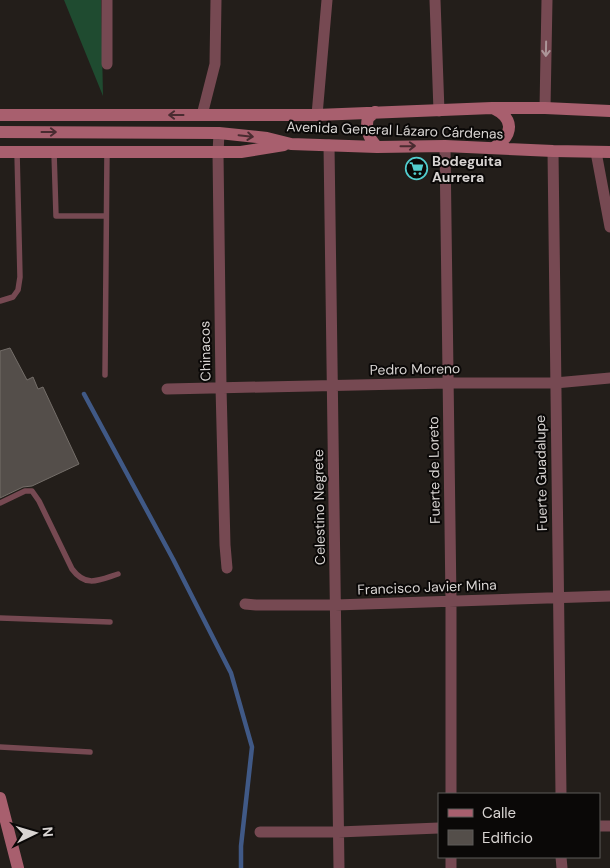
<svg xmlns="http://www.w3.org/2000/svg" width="610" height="868" viewBox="0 0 610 868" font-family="'DM Sans',sans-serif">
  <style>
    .green { fill: #1f4b30 }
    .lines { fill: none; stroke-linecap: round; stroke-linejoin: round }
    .stream { stroke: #405986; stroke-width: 4.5 }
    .building { fill: #544e4a; stroke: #746e69 }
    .lane { stroke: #764952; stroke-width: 5.5 }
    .street { stroke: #764952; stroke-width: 11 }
    .secondary { stroke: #a85f6e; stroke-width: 12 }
    .oneway { stroke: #ac9598 }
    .oneway2 { stroke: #492b30 }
    .labels { text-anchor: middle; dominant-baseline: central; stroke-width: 4; stroke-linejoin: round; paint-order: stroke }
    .street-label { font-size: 14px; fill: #d8d4d2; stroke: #0a0807 }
    .poi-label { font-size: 14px; font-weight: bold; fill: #d8d4d2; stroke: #0a0807; text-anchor: start }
  </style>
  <rect width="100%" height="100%" fill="#231e1a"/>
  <!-- green -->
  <path class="green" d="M64,0H101L103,96Z"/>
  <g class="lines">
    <!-- stream -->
    <path class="stream" d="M84,394L173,559L231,673L252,747L241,846V868"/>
  </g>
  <!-- building -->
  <path class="building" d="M10,348L27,380L33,377L38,389L43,387L79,464L32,486L23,487L0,498V351Z"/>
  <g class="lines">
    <!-- lane -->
    <path class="lane" d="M54,152L56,216H106
      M0,301L13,297L18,290L20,277L17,152
      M105,375L107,152
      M0,503L25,491H32L39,501L72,569C86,588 99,580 118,574
      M0,618L110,622
      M0,747L90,752"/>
    <!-- street -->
    <path class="street" d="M107,0V64
      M435,0L439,111
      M545,108L547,0
      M202,115L215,64L216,0
      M317,115L327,0
      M219,133L218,153L221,387L225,545L227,568
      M329,145L339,868
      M445,146L451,601V794
      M553,151L561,794
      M596,152L610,227
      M167,389L448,383H555L610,378
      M245,604L256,605H335L610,596
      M599,826H610
      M260,832H338L439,828
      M451,857V868
      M561,857L562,868"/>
    <!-- secondary -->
    <path class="secondary" d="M493,108C514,118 514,134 495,147
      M375,112L368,118C365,130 369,138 377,147
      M0,115H317L492,108H545L610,111
      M0,132L219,133L267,138L291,144L377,147L445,146L553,151L610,152
      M0,152H241L284,145
      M0,798L18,868"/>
  </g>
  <!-- one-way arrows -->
  <defs><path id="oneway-shaft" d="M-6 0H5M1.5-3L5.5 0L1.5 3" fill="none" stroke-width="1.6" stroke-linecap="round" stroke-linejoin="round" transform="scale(1.25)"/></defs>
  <use class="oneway" href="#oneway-shaft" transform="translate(546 49) rotate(91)"/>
  <g class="oneway2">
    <use href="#oneway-shaft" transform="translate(176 115) rotate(-180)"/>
    <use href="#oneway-shaft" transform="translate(49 132)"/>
    <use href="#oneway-shaft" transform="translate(246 136) rotate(6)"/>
    <use href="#oneway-shaft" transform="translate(408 146) rotate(-1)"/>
  </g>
  <!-- icons -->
  <defs>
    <symbol id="supermarket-ring" viewBox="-11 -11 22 22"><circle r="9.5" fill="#0a0807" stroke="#52cdce" stroke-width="1.5"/><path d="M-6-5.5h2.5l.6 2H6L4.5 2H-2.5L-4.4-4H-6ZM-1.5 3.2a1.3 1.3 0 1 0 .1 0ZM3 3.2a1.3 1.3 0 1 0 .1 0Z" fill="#52cdce"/></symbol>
  </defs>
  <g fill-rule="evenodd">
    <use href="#supermarket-ring" x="404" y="156" width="25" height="25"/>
  </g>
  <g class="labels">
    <!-- street labels -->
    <g class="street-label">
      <text transform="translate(395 130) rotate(2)">Avenida General Lázaro Cárdenas</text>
      <text transform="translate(205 351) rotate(-91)">Chinacos</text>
      <text transform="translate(415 369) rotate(-1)">Pedro Moreno</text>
      <text transform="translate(434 470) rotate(-91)">Fuerte de Loreto</text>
      <text transform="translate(541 473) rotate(-91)">Fuerte Guadalupe</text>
      <text transform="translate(319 507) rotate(-91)">Celestino Negrete</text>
      <text transform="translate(427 587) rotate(-2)">Francisco Javier Mina</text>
    </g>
    <!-- poi labels -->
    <g class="poi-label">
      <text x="432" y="161">Bodeguita<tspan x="432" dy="16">Aurrera</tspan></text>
    </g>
  </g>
  <!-- legend -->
  <rect x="438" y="793" width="162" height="65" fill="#0a0807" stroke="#5c5a58"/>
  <rect x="448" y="809" width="25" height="8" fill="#a85f6e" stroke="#5c5a58"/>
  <text x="482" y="818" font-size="15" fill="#d8d4d2">Calle</text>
  <rect x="448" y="830" width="25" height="15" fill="#544e4a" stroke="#5c5a58"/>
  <text x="482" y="843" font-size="15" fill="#d8d4d2">Edificio</text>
  <!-- north arrow -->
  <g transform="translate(35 833) rotate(85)" stroke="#0a0807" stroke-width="4" paint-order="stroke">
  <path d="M0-4L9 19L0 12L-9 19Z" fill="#d8d4d2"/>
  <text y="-8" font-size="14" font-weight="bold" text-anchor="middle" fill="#d8d4d2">N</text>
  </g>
</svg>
